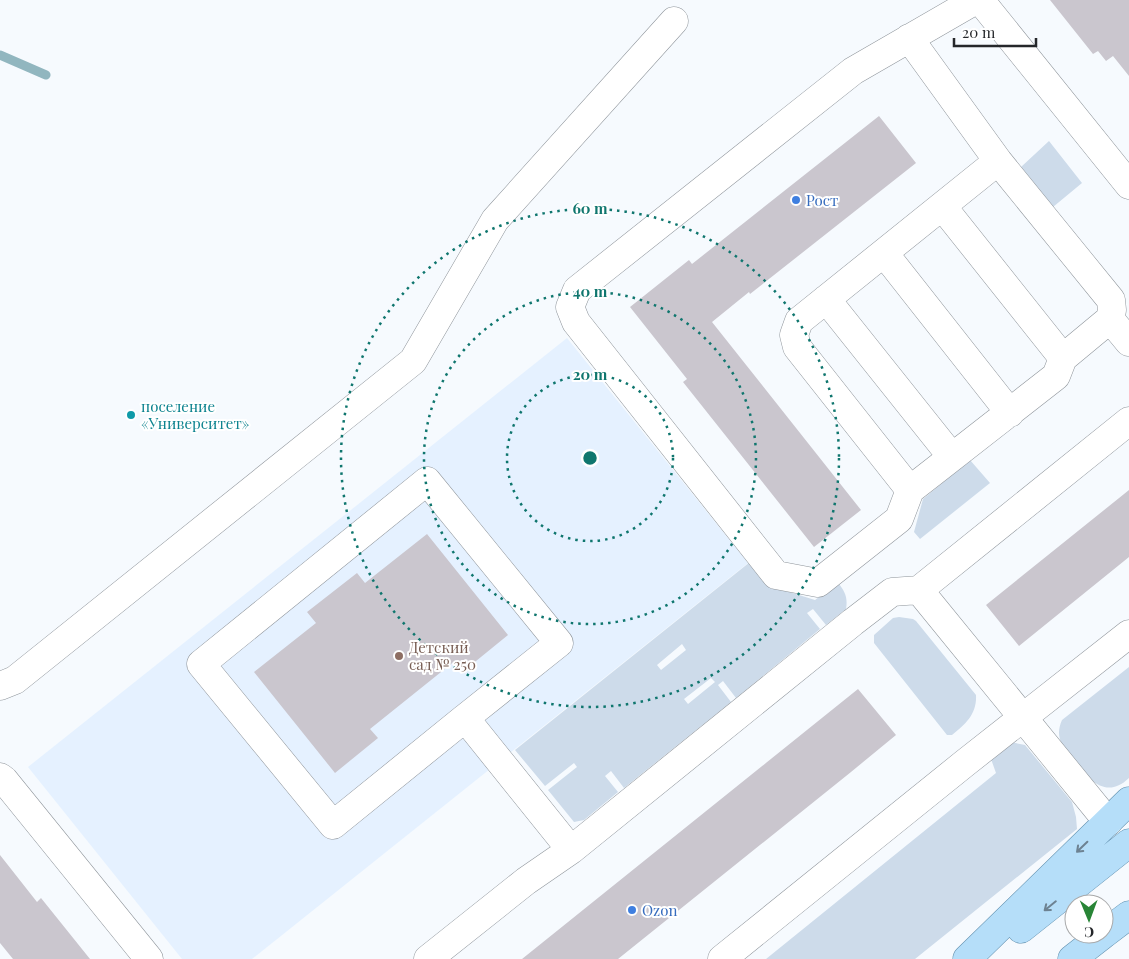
<svg xmlns="http://www.w3.org/2000/svg" width="1129" height="959" viewBox="0 0 1129 959" font-family="'Playfair Display',serif">
  <style>
    .built { fill: #e5f1ff }
    .green { fill: #cddbea; fill-rule: evenodd }
    .lines { fill: none; stroke-linecap: round; stroke-linejoin: round }
    .stream { stroke: #91b6bf; stroke-width: 9 }
    .building { fill: #cac6ce }
    .minor-casing { stroke: #8f959b; stroke-width: 29 }
    .major-casing { stroke: #6290ae; stroke-width: 29 }
    .minor { stroke: #fff; stroke-width: 28 }
    .major { stroke: #b5def9; stroke-width: 28 }
    .oneway { stroke: #6d8292 }
    .ring { fill: none; stroke: #0f766e; stroke-width: 2.5; stroke-dasharray: 2.5 5 }
    .shop-dot { fill: #3f7fe0; stroke: #fff; stroke-width: 2 }
    .culture-dot { fill: #0f9aa8; stroke: #fff; stroke-width: 2 }
    .education-dot { fill: #8d6e63; stroke: #fff; stroke-width: 2 }
    .labels { text-anchor: middle; dominant-baseline: central; stroke-width: 4; stroke-linejoin: round; paint-order: stroke }
    .shop-label { font-size: 15px; fill: #366cbe; stroke: #fff; text-anchor: start }
    .culture-label { font-size: 15px; fill: #0d838f; stroke: #fff; text-anchor: start }
    .education-label { font-size: 15px; fill: #785e54; stroke: #fff; text-anchor: start }
    .centre { fill: #0f766e; stroke: #fff; stroke-width: 2.5 }
    .ring-label { font-size: 15px; text-anchor: middle; font-weight: bold; fill: #0f766e; stroke: #fff; stroke-width: 4; stroke-linejoin: round; paint-order: stroke }
  </style>
  <rect width="100%" height="100%" fill="#f6fafe"/>
  <!-- built -->
  <path class="built" d="M567,338L748,563L252,959H182L28,767Z"/>
  <!-- green -->
  <path class="green" d="M1049,141L1082,183L1053,207L1021,167Z
    M970,460L990,483L920,539L914,532L923,499Z
    M750,562L770,586L815,600L838,583C845,591 848,598 846,609L826,625L813,609L807,613L820,629L736,698L723,681L718,685L731,702L624,788L611,771L605,776L618,792L584,820L574,822L548,790L577,767L574,763L545,786L515,750ZM682,644L686,650L661,670L657,665ZM711,678L715,682L688,704L684,699Z
    M899,617L913,619L916,621L976,695C977,714 966,724 952,735H947L874,643V635L893,618Z
    M1129,667V778C1100,806 1080,766 1062,745C1058,736 1058,729 1062,720Z
    M1010,742L1025,745L1072,802L1076,817L1077,829L915,959H766L996,773L991,759Z"/>
  <g class="lines">
    <!-- stream -->
    <path class="stream" d="M0,55L46,75"/>
  </g>
  <!-- building -->
  <path class="building" d="M1050,0H1129V76L1113,56L1106,61L1098,51L1093,54Z
    M879,116L916,163L750,294L749,292L712,322L861,510L814,547L683,382L687,379L630,307L689,260L692,264Z
    M1129,490V557L1019,646L986,605Z
    M427,534L508,635L465,670L456,660L370,729L378,738L335,773L254,672L316,623L307,612L357,573L365,583Z
    M858,689L896,735L851,772L618,959H522Z
    M0,855L37,902L41,898L90,959H13L0,943Z"/>
  <g class="lines">
    <defs>
      <path id="minor" d="M976,0L853,71L577,290L570,307L576,322L776,575L818,583L899,519L910,490L1056,376L1063,358L1110,319L1112,310L1111,300L998,161
        M980,0L1129,185
        M909,38L998,161L799,321L794,335L797,347L910,490
        M942,206L1063,358
        M884,253L1010,413
        M826,299L952,457
        M1110,319L1129,342
        M919,590L1108,822
        M0,686L15,680L413,361L495,220L674,21
        M465,718L333,825L201,664L427,481L559,643L465,718L571,850
        M0,777L4,780L149,959
        M428,959L526,881L571,850L853,622L892,592L919,590L1129,421
        M722,959L965,763L1129,634"/>
      <path id="major" d="M1021,929L1129,843
        M1104,934L1129,915
        M967,959L1129,801
        M1072,959L1104,934"/>
    </defs>
    <!-- minor casing -->
    <use href="#minor" class="minor-casing"/>
    <!-- major casing -->
    <use href="#major" class="major-casing"/>
    <!-- minor -->
    <use href="#minor" class="minor"/>
    <!-- major -->
    <use href="#major" class="major"/>
  </g>
  <!-- one-way arrows -->
  <defs><path id="oneway-shaft" d="M-6 0H5M1.5-3L5.5 0L1.5 3" fill="none" stroke-width="1.6" stroke-linecap="round" stroke-linejoin="round" transform="scale(1.25)"/></defs>
  <g class="oneway">
    <use href="#oneway-shaft" transform="translate(1082 847) rotate(136)"/>
    <use href="#oneway-shaft" transform="translate(1050 906) rotate(141)"/>
  </g>
  <!-- distance rings -->
  <g class="ring">
    <circle cx="590" cy="458" r="83"/>
    <circle cx="590" cy="458" r="166"/>
    <circle cx="590" cy="458" r="249"/>
  </g>
  <!-- markers -->
  <g class="shop-dot">
    <circle cx="796" cy="200" r="5"/>
    <circle cx="632" cy="910" r="5"/>
  </g>
  <circle class="culture-dot" cx="131" cy="415" r="5"/>
  <circle class="education-dot" cx="399" cy="656" r="5"/>
  <g class="labels">
    <!-- shop labels -->
    <g class="shop-label">
      <text x="806" y="200">Рост</text>
      <text x="642" y="910">Ozon</text>
    </g>
    <!-- culture labels -->
    <g class="culture-label">
      <text x="141" y="406">поселение<tspan x="141" dy="17">«Университет»</tspan></text>
    </g>
    <!-- education labels -->
    <g class="education-label">
      <text x="409" y="647">Детский<tspan x="409" dy="17">сад № 250</tspan></text>
    </g>
  </g>
  <circle cx="590" cy="458" r="8" class="centre"/>
  <g class="ring-label">
    <text x="590" y="214">60 m</text>
    <text x="590" y="297">40 m</text>
    <text x="590" y="380">20 m</text>
  </g>
  <!-- north arrow -->
  <g transform="translate(1089 919) rotate(179)"><circle r="24" fill="#ffffff" stroke="#a8a9aa"/>
  <path d="M0-4L9 19L0 12L-9 19Z" fill="#288536"/>
  <text y="-8" font-size="14" font-weight="bold" text-anchor="middle" fill="#25272a">С</text>
  </g>
  <!-- scale -->
  <path d="M954 38v8h82v-8" fill="none" stroke="#25272a" stroke-width="2.5"/>
  <text x="962" y="38" font-size="15" fill="#25272a" stroke="#ffffff" stroke-width="4" paint-order="stroke">20 m</text>
</svg>
